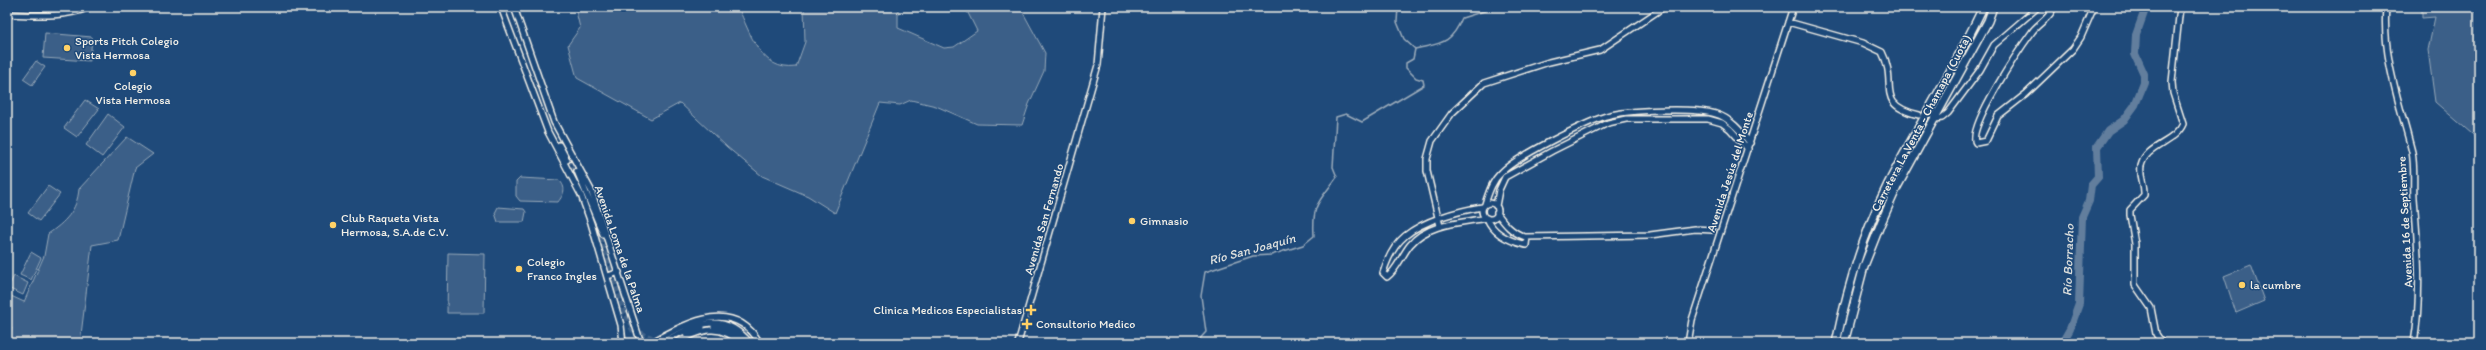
<svg xmlns="http://www.w3.org/2000/svg" width="2486" height="350" viewBox="0 0 2486 350" font-family="Itim,sans-serif">
  <style>
    .green { fill: #3a5f88; stroke: #97a8b8 }
    .lines { fill: none; stroke-linecap: round; stroke-linejoin: round }
    .stream { stroke: #9cacbb; stroke-width: 1.5 }
    .river { stroke: #627e9d; stroke-width: 8 }
    .secondary-tunnel { stroke: #3f638a; stroke-width: 5; stroke-dasharray: 5 2.5; stroke-linecap: butt }
    .secondary-casing { stroke: #f4f1e8; stroke-width: 8 }
    .highway-casing { stroke: #f4f1e8; stroke-width: 10 }
    .secondary { stroke: #1f4a7a; stroke-width: 5 }
    .highway { stroke: #1f4a7a; stroke-width: 7 }
    .poi-dot { fill: #ffd166; stroke: #1f4a7a; stroke-width: 1.5 }
    .labels { text-anchor: middle; dominant-baseline: central; stroke-width: 3; stroke-linejoin: round; paint-order: stroke }
    .poi-label { font-size: 12px; fill: #f4f1e8; stroke: #1f4a7a; text-anchor: start }
    .street-label { font-size: 12px; fill: #f4f1e8; stroke: #1f4a7a }
    .water-label { font-size: 13px; font-style: italic; fill: #dee0dd; stroke: #1f4a7a }
  </style>
  <rect width="100%" height="100%" fill="#1f4a7a"/>
  <filter id="ink" filterUnits="userSpaceOnUse"><feTurbulence type="fractalNoise" baseFrequency=".025" numOctaves="2"/><feDisplacementMap in="SourceGraphic" scale="8" xChannelSelector="R" yChannelSelector="G"/><feConvolveMatrix kernelMatrix="1 2 1 2 8 2 1 2 1" color-interpolation-filters="sRGB"/></filter>
  <g filter="url(#ink)">
    <!-- green -->
    <path class="green" d="M575,7H738C750,33 761,72 796,67L805,42L804,7H898V28L944,48L954,47L977,31L965,7H1020L1045,53L1044,71L1029,104L1022,125L977,124L936,106L911,100L900,105L880,103L835,213L808,196L762,176L727,147L680,103L651,119L577,78L568,45L580,28Z
      M2422,7H2471L2479,14V140L2435,102L2428,50L2435,17L2422,18Z
      M45,33L92,37L90,61L43,58Z
      M36,61L45,67L32,85L23,79Z
      M85,100L99,109L77,137L64,128Z
      M108,114L125,127L102,157L86,145Z
      M127,137L153,154L135,168L118,240L92,245L80,343H10L7,340L12,328L7,325V305L11,296L24,302L44,256L48,234C65,222 77,211 79,189Z
      M520,178L559,180C567,188 564,194 558,202L520,201L516,196V182Z
      M48,186L60,194L39,221L28,213Z
      M498,207L524,209L526,212L524,222H498L495,213Z
      M31,252L41,258L31,280L20,275Z
      M448,253L485,254L484,313H447Z
      M2251,265L2264,301L2236,313L2224,276Z
      M14,276L28,283L23,295L8,288Z"/>
    <g class="lines">
      <!-- stream -->
      <path class="stream" d="M1554,7H1559
        M1578,7H1588
        M1415,49C1440,43 1451,45 1462,18L1497,7
        M1196,343L1206,332L1201,296L1205,272L1253,256L1271,255L1303,245L1314,236C1312,203 1319,202 1337,177L1333,167L1336,117L1346,114L1362,122L1424,85L1423,80L1416,78L1406,68V63L1413,59L1415,49L1404,39L1397,22L1398,7"/>
      <!-- river -->
      <path class="river" d="M2062,343L2070,329L2079,304L2082,217L2089,201L2091,185L2098,177L2097,147L2108,131L2124,120L2135,105L2144,83V74L2135,54L2136,35L2146,7"/>
      <!-- secondary-tunnel -->
      <path class="secondary-tunnel" d="M567,160L590,208
        M596,223L625,313C635,332 640,334 660,340
        M631,327C635,337 643,340 653,339"/>
      <defs>
        <path id="secondary" d="M501,7L548,132L581,195L591,223L621,325L623,343
          M514,7L554,122L591,190L641,343
          M2053,7C2052,17 2037,24 2032,32C2021,47 1965,130 1976,143L1986,141L1998,116L2026,94L2073,49L2081,37L2094,7
          M2386,7C2382,57 2400,104 2412,152C2415,167 2413,183 2414,198C2418,245 2422,296 2414,343
          M7,14C36,15 63,18 90,7
          M1788,22L1863,43L1882,52C1899,85 1873,104 1919,115
          M1936,119L1942,118L1948,113L1980,70L1994,45L2038,7
          M559,145L567,160
          M577,171L603,234
          M1482 211a8 8 0 1 1 16 0a8 8 0 1 1-16 0Z
          M1485,204C1489,192 1492,181 1502,172C1517,156 1585,123 1606,116C1628,110 1694,107 1716,114C1730,118 1741,131 1750,143
          M1496,206L1499,190L1505,177L1552,151L1608,123L1626,119H1708L1722,123L1730,129L1748,149
          M1482,207C1458,211 1424,220 1405,236C1394,245 1387,260 1383,273L1387,277C1396,271 1402,255 1410,245C1428,223 1461,223 1487,218C1493,234 1509,241 1526,245L1527,237
          M1497,213C1505,224 1511,232 1525,237L1650,235L1695,229L1712,230
          M1440,226L1427,171V159L1432,141L1452,113L1484,83L1549,62L1600,50L1664,7
          M608,276L619,272
          M714,326L734,332L745,343
          M686,333L702,327
          M663,342C695,325 722,309 750,343
          M650,343C686,324 732,296 760,343
          M675,343C700,331 717,321 741,343
          M1018,343L1098,65L1103,7
          M1688,343L1692,320L1793,7
          M2162,343L2156,334L2151,308L2135,285V244L2130,215V210L2144,195C2145,185 2139,176 2141,166C2146,145 2175,143 2183,124L2173,93L2172,82L2180,7"/>
        <path id="highway" d="M1836,343C1847,289 1863,234 1888,184C1918,125 1955,68 1983,7
          M1844,343L1864,266L1881,223L1897,187L1988,21L1993,7"/>
      </defs>
      <!-- secondary casing -->
      <use href="#secondary" class="secondary-casing"/>
      <!-- highway casing -->
      <use href="#highway" class="highway-casing"/>
      <!-- secondary -->
      <use href="#secondary" class="secondary"/>
      <!-- highway -->
      <use href="#highway" class="highway"/>
    </g>
  </g>
  <!-- markers -->
  <g class="poi-dot">
    <circle cx="67" cy="48" r="4"/>
    <circle cx="133" cy="73" r="4"/>
    <circle cx="1132" cy="221" r="4"/>
    <circle cx="333" cy="225" r="4"/>
    <circle cx="519" cy="269" r="4"/>
    <circle cx="2242" cy="285" r="4"/>
    <path d="M1029 304h4v4h4v4h-4v4h-4v-4h-4v-4h4z"/>
    <path d="M1025 318h4v4h4v4h-4v4h-4v-4h-4v-4h4z"/>
  </g>
  <g class="labels">
    <!-- poi labels -->
    <g class="poi-label">
      <text x="75" y="41">Sports Pitch Colegio<tspan x="75" dy="14">Vista Hermosa</tspan></text>
      <text x="133" y="86" text-anchor="middle">Colegio<tspan x="133" dy="14">Vista Hermosa</tspan></text>
      <text x="341" y="218">Club Raqueta Vista<tspan x="341" dy="14">Hermosa, S.A.de C.V.</tspan></text>
      <text x="1140" y="221">Gimnasio</text>
      <text x="527" y="262">Colegio<tspan x="527" dy="14">Franco Ingles</tspan></text>
      <text x="2250" y="285">la cumbre</text>
      <text x="1022" y="310" text-anchor="end">Clinica Medicos Especialistas</text>
      <text x="1036" y="324">Consultorio Medico</text>
    </g>
    <!-- street labels -->
    <g class="street-label">
      <text transform="translate(1921 123) rotate(-62)">Carretera La Venta - Chamapa (Cuota)</text>
      <text transform="translate(1730 172) rotate(-72)">Avenida Jesús del Monte</text>
      <text transform="translate(1044 219) rotate(-74)">Avenida San Fernando</text>
      <text transform="translate(2405 222) rotate(-93)">Avenida 16 de Septiembre</text>
      <text transform="translate(620 249) rotate(71)">Avenida Loma de la Palma</text>
    </g>
    <!-- water labels -->
    <g class="water-label">
      <text transform="translate(1252 249) rotate(-15)">Río San Joaquín</text>
      <text transform="translate(2068 260) rotate(-88)">Río Borracho</text>
    </g>
  </g>
  <!-- margin -->
  <rect width="2486" height="350" fill="none" stroke="#1f4a7a" stroke-width="24"/>
  <rect x="12" y="12" width="2462" height="326" fill="none" stroke="#f4f1e8" stroke-width="1.5" filter="url(#ink)"/>
</svg>
